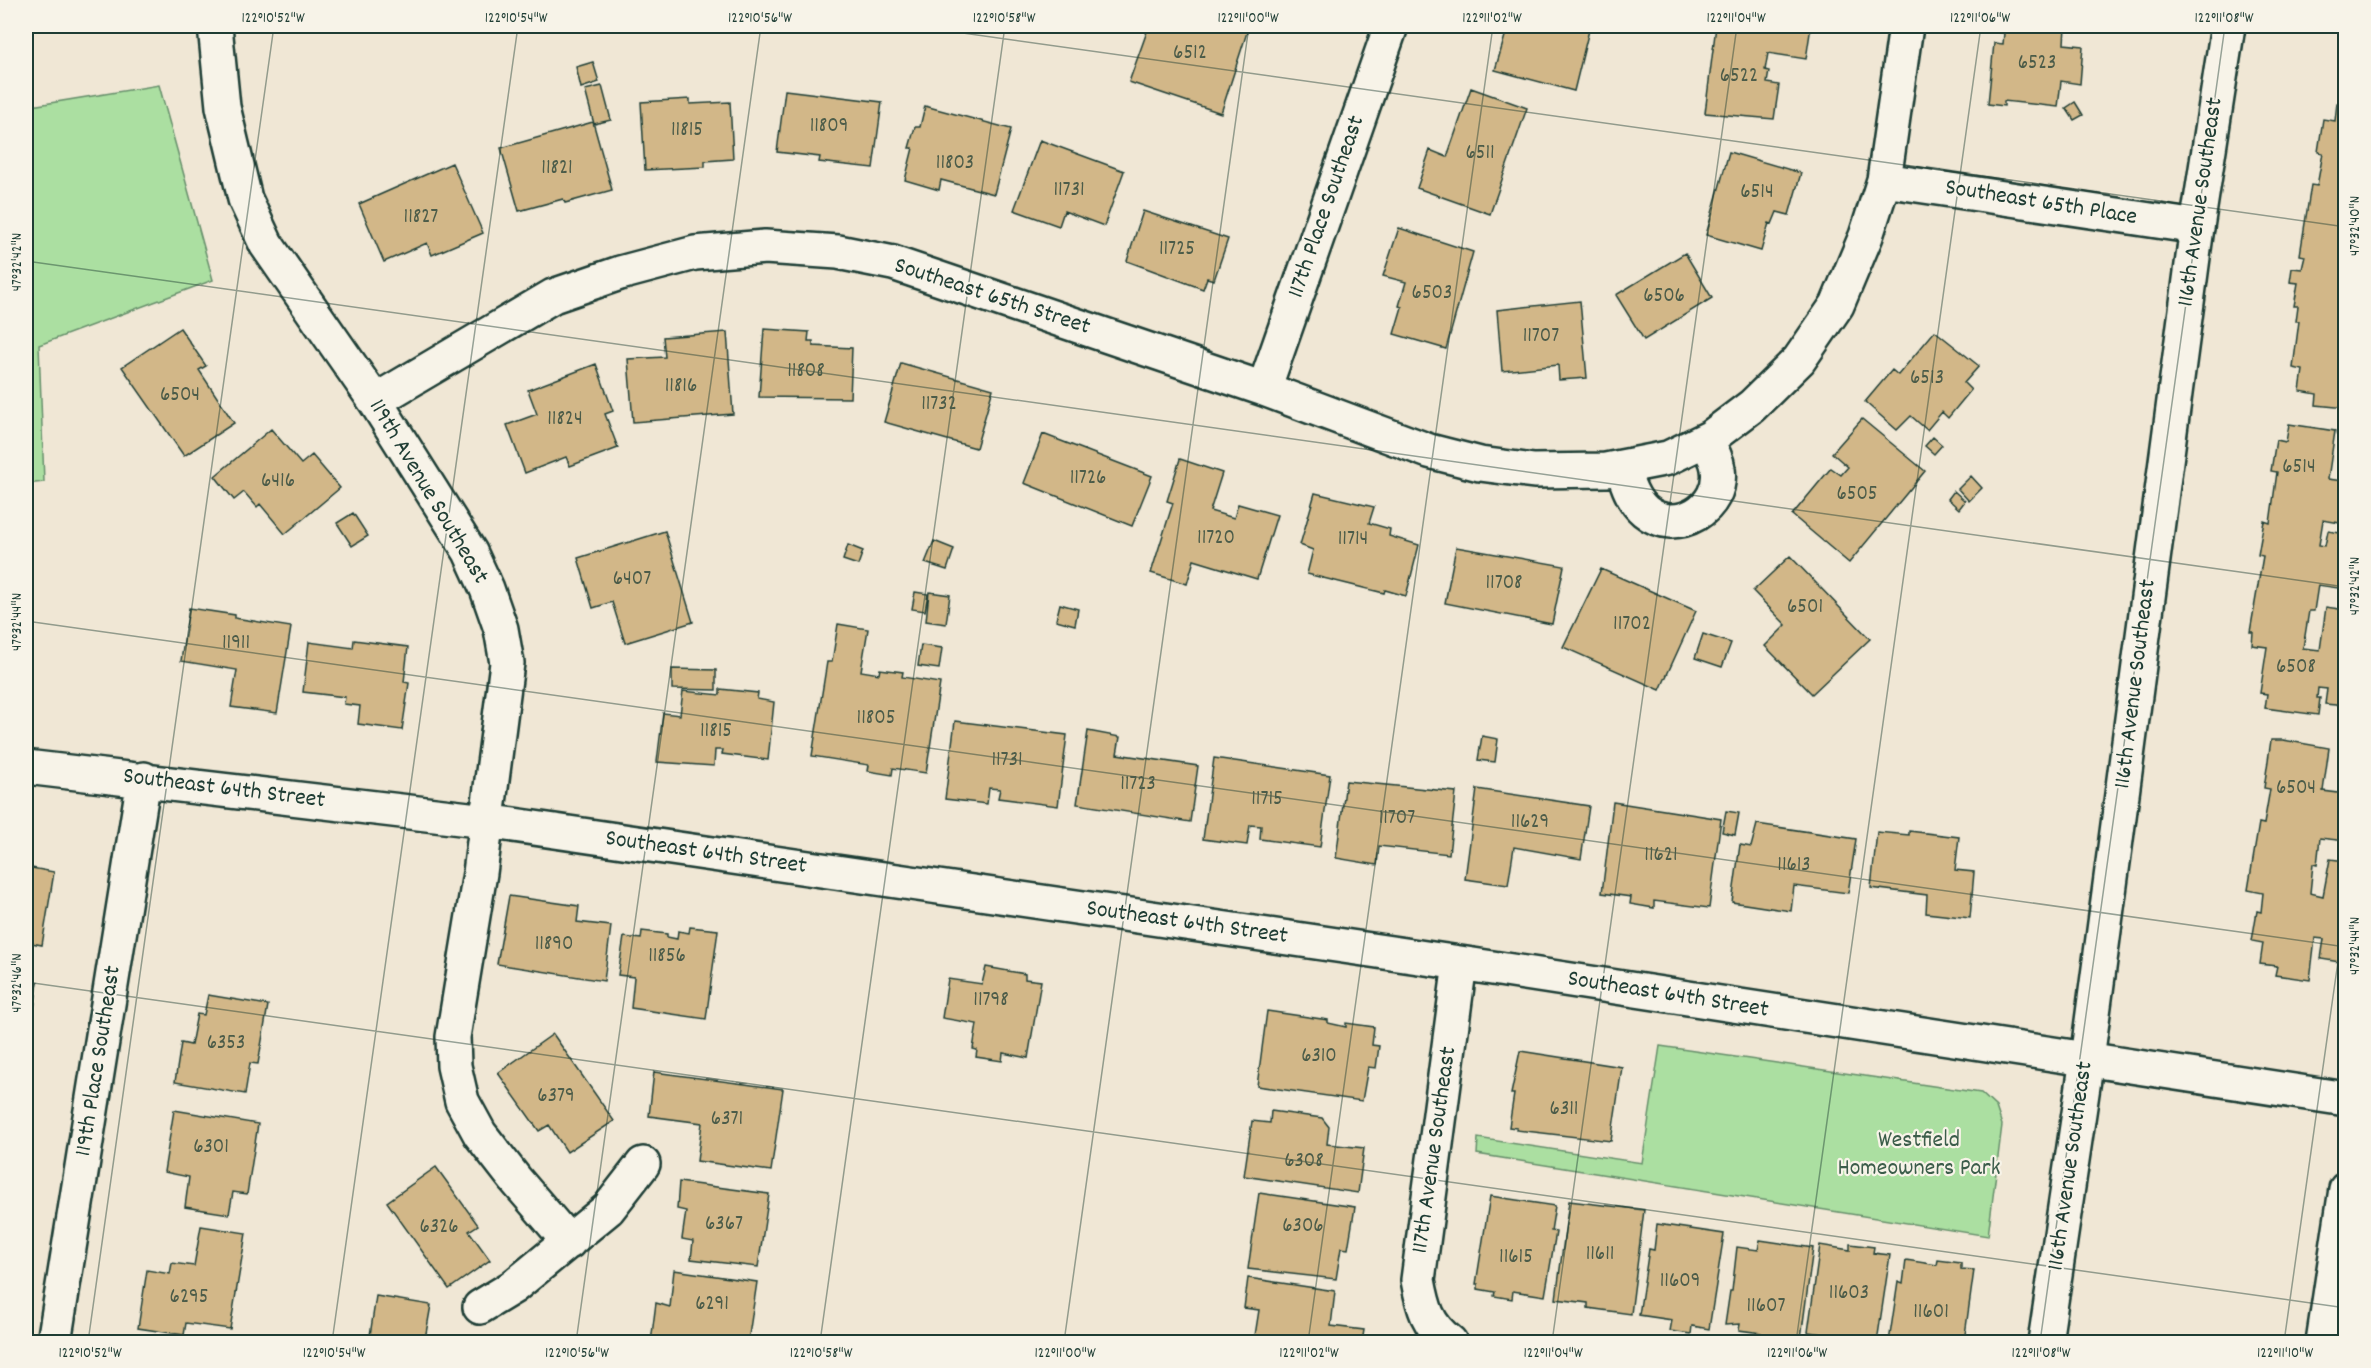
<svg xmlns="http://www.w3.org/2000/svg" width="2371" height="1368" viewBox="0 0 2371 1368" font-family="Dekko,sans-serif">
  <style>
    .green { fill: #abdfa1; stroke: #658e6a; stroke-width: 1.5 }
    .building { fill: #d2b788; stroke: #1f3d34; stroke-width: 1.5 }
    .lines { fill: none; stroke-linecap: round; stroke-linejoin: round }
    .street-casing { stroke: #1f3d34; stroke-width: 38 }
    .secondary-casing { stroke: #1f3d34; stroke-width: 38 }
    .street { stroke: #f7f3e8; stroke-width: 33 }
    .secondary { stroke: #f7f3e8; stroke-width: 33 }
    .ticks { fill: none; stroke: #1f3d34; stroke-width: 1.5; stroke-opacity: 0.45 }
    .labels { text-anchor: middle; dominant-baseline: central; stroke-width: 4.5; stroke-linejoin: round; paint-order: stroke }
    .number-label { font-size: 21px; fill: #4c5c49 }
    .street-label { font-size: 24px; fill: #1f3d34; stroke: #f7f3e8 }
    .park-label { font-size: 24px; fill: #3b5d4a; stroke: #f7f3e8 }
    .neatline { fill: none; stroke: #1f3d34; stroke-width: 2 }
    .ticks-label { font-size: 15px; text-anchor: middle; fill: #1f3d34 }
  </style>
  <rect width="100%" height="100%" fill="#f0e7d5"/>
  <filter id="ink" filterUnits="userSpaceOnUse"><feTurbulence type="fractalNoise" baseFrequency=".0167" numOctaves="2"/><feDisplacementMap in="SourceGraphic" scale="12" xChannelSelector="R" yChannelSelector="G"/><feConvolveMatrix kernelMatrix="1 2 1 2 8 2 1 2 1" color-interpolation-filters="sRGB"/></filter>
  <g filter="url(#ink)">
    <!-- green -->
    <path class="green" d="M159,85L213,280L39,345L44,482L26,484V107Z
      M1660,1046L1981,1093L1996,1107L2002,1125L1988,1236L1477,1154L1478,1138L1642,1163Z"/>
    <!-- building -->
    <path class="building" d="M1149,26H1249L1221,113L1129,82Z
      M1508,26H1590L1574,91L1495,70Z
      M1716,26H1811L1806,59L1768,53L1765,70L1769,71L1767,83L1779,85L1774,119L1705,113Z
      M1987,26H2065L2064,44L2083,46L2080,84L2061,81L2058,107L2004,101V106L1988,104L1994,43L2003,44L2004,33L1986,31Z
      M593,62L599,82L581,88L576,67Z
      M602,86L611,120L594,124L585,90Z
      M1471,88L1527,108L1490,214L1417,188L1430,150L1447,157Z
      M785,90L882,102L873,168L819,162L820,157L777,152Z
      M690,99V104L730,102L733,159L705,161V167L645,170L641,102Z
      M2075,102L2083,115L2074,120L2066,108Z
      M2337,103L2346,104V408L2316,405L2317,394L2300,391L2303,370L2293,368L2299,321H2296L2298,306H2294L2298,283L2290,282L2292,268L2302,269L2305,256L2300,255L2311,185L2317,186L2323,153L2318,152L2323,119L2335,121Z
      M925,106L1011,129L994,194L941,180L939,190L905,180L913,148H909L915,127H920Z
      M593,122L612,190L565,203L563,199L519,211L501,148Z
      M1040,140L1124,171L1104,226L1064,211L1059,226L1014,210Z
      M1729,152L1801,173L1789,215L1777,212L1772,224L1769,223L1761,251L1706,235Z
      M452,163L483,233L432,255L427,243L384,262L359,204Z
      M1143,211L1228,239L1214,280L1207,278L1203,289L1127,261Z
      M1399,228L1473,252L1446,349L1394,334L1402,307L1399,306L1406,282L1383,276Z
      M1685,253L1712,298L1644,340L1616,295Z
      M1580,301L1587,378L1559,380L1558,365L1502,371L1497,310Z
      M180,328L206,366L199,370L234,423L184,456L122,367Z
      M764,329L809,332L808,341H813V346L852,348L850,398L759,397Z
      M1935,331L1979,366L1964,383L1971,390L1948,418L1942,412L1927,430L1911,416L1897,430L1865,402L1892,370L1898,375Z
      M727,332L733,414L633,422L628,359L665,357L663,337Z
      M901,363L993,389L976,448L884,422Z
      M596,364L613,411L605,414L618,448L570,466L566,457L525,473L507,425L537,414L528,390Z
      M1862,419L1925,471L1849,563L1792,515L1831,468L1841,475L1848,467L1832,453Z
      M2289,424L2335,431L2328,479L2343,481L2346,465V524L2323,520L2319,545L2325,546L2328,531L2346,534L2345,589L2318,585L2314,611H2309L2303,648L2320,650L2326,607L2346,610V706L2325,704L2327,689L2318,688L2317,698H2320L2318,715L2265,708L2267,694L2260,693L2267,647L2252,645L2253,632H2250L2263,556L2258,555L2264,521L2270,523L2277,472L2271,471L2276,440L2286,442Z
      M271,429L301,464L312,455L340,488L285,534L260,504L257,507L244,492L234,500L215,476Z
      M1043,434L1152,476L1132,526L1024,483Z
      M1933,437L1942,445L1934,454L1925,446Z
      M1180,459L1222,473L1210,511L1234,518L1238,504L1277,515L1257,579L1194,560L1187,584L1151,573L1173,503L1167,501Z
      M1971,476L1982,488L1969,501L1958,489Z
      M1954,491L1965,501L1959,509L1948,499Z
      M1315,493L1374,507L1369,523L1390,529L1389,536L1419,545L1406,596L1385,590L1384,593L1307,574L1313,550L1300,545Z
      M353,513L368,536L352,546L337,523Z
      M665,531L693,622L625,643L612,602L593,608L578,558Z
      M934,541L954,549L947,570L925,563Z
      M848,545L863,551L858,565L843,560Z
      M1456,547L1564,566L1552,624L1445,603Z
      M1790,556L1870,639L1812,694L1765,646L1786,625L1753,591Z
      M1601,569L1696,611L1660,690L1563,647Z
      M915,592L928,594L925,611L912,609Z
      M929,592L950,595L946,624L926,621Z
      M1060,604L1078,609L1075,625L1056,620Z
      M189,608L235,615V618L291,627L277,713L231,707L237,670L181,661Z
      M838,624L868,629L861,671L879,674L880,669L903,672L902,677L940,683L926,773L893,768L892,775L868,771L869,765L812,756L827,662H832Z
      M1703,634L1731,643L1722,667L1695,658Z
      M354,640L408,647L404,682L409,683L402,730L358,724L360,706L344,704L345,697L303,692L309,642L353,648Z
      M921,645L942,648L939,669L918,666Z
      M672,669L716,670V690L672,689Z
      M720,689L758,693L757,699L774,702L768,760L722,754L723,750H715L714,766L657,762L663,713L680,715L683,691L720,695Z
      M955,721L1067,735L1058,806L998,798L1000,789L989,788L987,804L945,799Z
      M1088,731L1120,737L1117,754L1198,766L1190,822L1077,804Z
      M1482,736L1498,739L1495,762L1478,760Z
      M2271,740H2283L2329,748L2323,791L2346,794V841L2320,838L2317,865L2313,864L2310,893L2323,896L2330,859L2346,861V963L2321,959L2324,939L2315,938L2310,980L2275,975L2277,966L2260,964L2263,943L2252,941L2257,911L2261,912L2263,893L2248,890L2259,823L2264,824L2270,789L2264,788Z
      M1214,758L1330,775L1320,847L1260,839L1261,826L1250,825L1247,845L1203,839Z
      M1346,781L1456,792L1449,854L1379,846L1377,865L1336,858Z
      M1477,789L1589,806L1581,859L1514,847L1508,885L1465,879Z
      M1613,802L1721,819L1709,908L1654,901V908L1630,904L1631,897L1602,893Z
      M1726,811L1739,813L1735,835L1722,832Z
      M1757,824L1856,839L1848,893L1794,886L1791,911L1732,902L1740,845L1751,847Z
      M1909,831L1959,837L1955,870L1974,872L1970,918L1926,913L1927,895L1871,888L1877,832L1909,835Z
      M26,867L54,872L42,945L26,942Z
      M509,896L579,906L577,922L611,926L604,981L497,964Z
      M690,927L718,930L706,1019L631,1008L634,977L618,975L624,937L641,939L642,931L667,934V937L677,939L678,931L689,933Z
      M986,967L1025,974V979L1041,981L1028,1058L1003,1053L1002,1061L976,1057L977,1050L973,1049L977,1024L942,1018L948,979L982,984Z
      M26,980L38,982L26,1060Z
      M208,995L268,1005L258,1064L250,1063L245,1094L175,1082L181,1043L191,1045L197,1014L204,1015Z
      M1267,1011L1328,1020V1023L1346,1027V1023L1374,1027L1372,1045L1379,1046L1376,1068L1368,1067L1362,1101L1257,1086Z
      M553,1034L614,1121L567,1152L549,1125L539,1131L498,1073Z
      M1520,1051L1622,1067L1611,1141L1516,1130L1517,1128L1509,1127L1514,1094H1511Z
      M654,1072L783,1089L771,1171L697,1161L702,1123L649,1116Z
      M174,1110L258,1124L247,1194L233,1192L229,1214L185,1207L189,1177L164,1172Z
      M1271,1111L1322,1118L1329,1127L1327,1144L1364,1148L1358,1193L1244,1176L1252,1121L1270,1123Z
      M436,1167L478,1225L469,1231L490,1260L449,1289L387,1202Z
      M679,1182L769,1194L758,1267L691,1259L693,1241L682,1239L686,1211L677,1209Z
      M1259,1193L1355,1207L1348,1249L1341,1248L1336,1279L1248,1269Z
      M1490,1196L1555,1206L1551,1231L1556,1232L1545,1296L1513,1291L1512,1299L1494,1296L1495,1292L1478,1289V1284H1476Z
      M1569,1201L1644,1210L1631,1314L1588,1308V1303L1556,1299Z
      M1657,1224L1724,1234L1709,1329L1692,1326L1691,1334L1670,1331L1672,1320L1639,1315L1649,1249L1654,1250Z
      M201,1226L246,1233L230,1329L186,1323L184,1335L138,1328L147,1270L170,1274L172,1263L194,1266Z
      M1760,1240L1813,1248L1801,1338L1788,1336L1787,1342L1760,1340L1761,1333L1739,1330L1740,1324L1725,1325L1730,1291H1732L1737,1247L1758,1250Z
      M1850,1244L1874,1247L1873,1253L1890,1255L1877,1342H1838L1839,1336L1808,1332L1820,1245L1850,1250Z
      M1906,1260L1937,1265L1938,1260L1961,1263V1269L1974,1270L1964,1342H1889L1898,1282L1903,1284Z
      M674,1270L757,1282L748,1342H651L656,1303L670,1307Z
      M1248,1278L1335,1291L1331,1326L1364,1330L1362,1342H1254L1259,1310L1244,1308Z
      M376,1296L431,1305L425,1339L440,1342H369Z"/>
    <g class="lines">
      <defs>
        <path id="street" d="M215,26L223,107L245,199L266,244L375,401L470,552L487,589L501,629L507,663L480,873L453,1037L454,1066L462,1101L480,1134L515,1179L569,1242
          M1884,180L2197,227
          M1264,389L1391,26
          M375,401L553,296L620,273L695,253L765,247L838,252L893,263L1264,389L1429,451L1480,464L1534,471L1606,470L1668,458L1711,437L1752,406L1799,360L1837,305L1866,236L1884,180L1906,26
          M1622,467C1627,483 1632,500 1645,511C1676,537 1724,508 1718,469C1717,458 1711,450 1705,440
          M26,767L486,821L1460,963L2346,1099
          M480,1307L513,1287L608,1209L643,1164
          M54,1342L144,779
          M1450,1342C1427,1325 1423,1307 1418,1280L1460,963
          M2323,1342L2346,1189"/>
        <path id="secondary" d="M2045,1342L2087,1059L2197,227L2228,26"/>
      </defs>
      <!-- street casing -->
      <use href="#street" class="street-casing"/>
      <!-- secondary casing -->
      <use href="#secondary" class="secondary-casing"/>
      <!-- street -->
      <use href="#street" class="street"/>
      <!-- secondary -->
      <use href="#secondary" class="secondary"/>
    </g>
  </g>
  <!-- ticks -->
  <path class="ticks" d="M913,26L2346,227M26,55L30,26M26,261L2346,587M26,621L2346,947M26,982L2346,1308M26,1342H29M88,1342L274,26M332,1342L518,26M576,1342L761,26M820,1342L1005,26M1064,1342L1249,26M1308,1342L1493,26M1552,1342L1737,26M1796,1342L1981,26M2040,1342L2225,26M2284,1342L2346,905"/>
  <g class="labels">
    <!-- number labels -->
    <g class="number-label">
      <text x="1190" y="54">6512</text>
      <text x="2037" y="64">6523</text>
      <text x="1739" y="77">6522</text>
      <text x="829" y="127">11809</text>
      <text x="687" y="131">11815</text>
      <text x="1480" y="154">6511</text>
      <text x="955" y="164">11803</text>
      <text x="557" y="169">11821</text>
      <text x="1069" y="191">11731</text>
      <text x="1757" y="193">6514</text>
      <text x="421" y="218">11827</text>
      <text x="1177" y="250">11725</text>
      <text x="1432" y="294">6503</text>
      <text x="1664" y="297">6506</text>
      <text x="1541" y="337">11707</text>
      <text x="806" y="372">11808</text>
      <text x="1927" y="379">6513</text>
      <text x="681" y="387">11816</text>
      <text x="180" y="396">6504</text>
      <text x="939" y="405">11732</text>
      <text x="565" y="420">11824</text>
      <text x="2299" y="468">6514</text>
      <text x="1088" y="479">11726</text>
      <text x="278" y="482">6416</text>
      <text x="1857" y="495">6505</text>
      <text x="1216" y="539">11720</text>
      <text x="1353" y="540">11714</text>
      <text x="632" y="580">6407</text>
      <text x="1504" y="584">11708</text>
      <text x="1805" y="608">6501</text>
      <text x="1632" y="625">11702</text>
      <text x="236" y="644">11911</text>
      <text x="2296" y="668">6508</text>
      <text x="876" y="719">11805</text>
      <text x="716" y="732">11815</text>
      <text x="1007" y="761">11731</text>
      <text x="1138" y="785">11723</text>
      <text x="2296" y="789">6504</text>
      <text x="1267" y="800">11715</text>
      <text x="1397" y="819">11707</text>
      <text x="1530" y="823">11629</text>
      <text x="1661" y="856">11621</text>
      <text x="1794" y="866">11613</text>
      <text x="554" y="945">11890</text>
      <text x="667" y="957">11856</text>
      <text x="991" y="1001">11798</text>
      <text x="226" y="1044">6353</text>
      <text x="1319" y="1057">6310</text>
      <text x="556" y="1097">6379</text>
      <text x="1564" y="1110">6311</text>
      <text x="727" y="1120">6371</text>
      <text x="211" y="1148">6301</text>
      <text x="1304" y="1162">6308</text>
      <text x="724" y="1225">6367</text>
      <text x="1303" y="1227">6306</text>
      <text x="439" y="1228">6326</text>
      <text x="1600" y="1255">11611</text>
      <text x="1516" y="1258">11615</text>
      <text x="1680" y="1282">11609</text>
      <text x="1849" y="1294">11603</text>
      <text x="189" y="1298">6295</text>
      <text x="712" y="1305">6291</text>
      <text x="1766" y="1307">11607</text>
      <text x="1931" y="1313">11601</text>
    </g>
    <!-- street labels -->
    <g class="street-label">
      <text transform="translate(2201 202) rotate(-82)">116th Avenue Southeast</text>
      <text transform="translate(2041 203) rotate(9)">Southeast 65th Place</text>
      <text transform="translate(1327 207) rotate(-71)">117th Place Southeast</text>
      <text transform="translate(992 297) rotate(18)">Southeast 65th Street</text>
      <text transform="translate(428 492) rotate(59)">119th Avenue Southeast</text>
      <text transform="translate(2136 684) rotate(-83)">116th Avenue Southeast</text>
      <text transform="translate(224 789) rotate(7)">Southeast 64th Street</text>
      <text transform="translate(706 853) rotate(8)">Southeast 64th Street</text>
      <text transform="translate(1187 923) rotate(8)">Southeast 64th Street</text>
      <text transform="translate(1668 995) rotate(9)">Southeast 64th Street</text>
      <text transform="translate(99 1061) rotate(-81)">119th Place Southeast</text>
      <text transform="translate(1435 1150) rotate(-82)">117th Avenue Southeast</text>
      <text transform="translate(2071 1166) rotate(-82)">116th Avenue Southeast</text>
    </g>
    <!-- park labels -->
    <g class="park-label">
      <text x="1919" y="1141">Westfield<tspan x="1919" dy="28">Homeowners Park</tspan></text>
    </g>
  </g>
  <!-- margin -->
  <rect width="2371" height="1368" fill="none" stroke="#f7f3e8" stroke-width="66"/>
  <rect x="33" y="33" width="2305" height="1302" class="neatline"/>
  <g class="ticks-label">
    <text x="273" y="22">122°10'52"W</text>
    <text x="516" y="22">122°10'54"W</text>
    <text x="760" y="22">122°10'56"W</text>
    <text x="1004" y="22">122°10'58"W</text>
    <text x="1248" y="22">122°11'00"W</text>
    <text x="1492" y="22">122°11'02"W</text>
    <text x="1736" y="22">122°11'04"W</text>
    <text x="1980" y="22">122°11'06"W</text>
    <text x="2224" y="22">122°11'08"W</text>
    <text transform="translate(2354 226) rotate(-90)" y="5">47°32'40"N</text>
    <text transform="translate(16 262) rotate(-90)" y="5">47°32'42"N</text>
    <text transform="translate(2354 586) rotate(-90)" y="5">47°32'42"N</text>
    <text transform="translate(16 622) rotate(-90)" y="5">47°32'44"N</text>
    <text transform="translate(2354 946) rotate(-90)" y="5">47°32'44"N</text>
    <text transform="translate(16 983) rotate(-90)" y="5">47°32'46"N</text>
    <text x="90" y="1357">122°10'52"W</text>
    <text x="334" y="1357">122°10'54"W</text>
    <text x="577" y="1357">122°10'56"W</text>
    <text x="821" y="1357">122°10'58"W</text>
    <text x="1065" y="1357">122°11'00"W</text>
    <text x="1309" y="1357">122°11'02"W</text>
    <text x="1553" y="1357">122°11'04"W</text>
    <text x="1797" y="1357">122°11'06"W</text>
    <text x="2041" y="1357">122°11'08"W</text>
    <text x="2285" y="1357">122°11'10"W</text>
  </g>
</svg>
